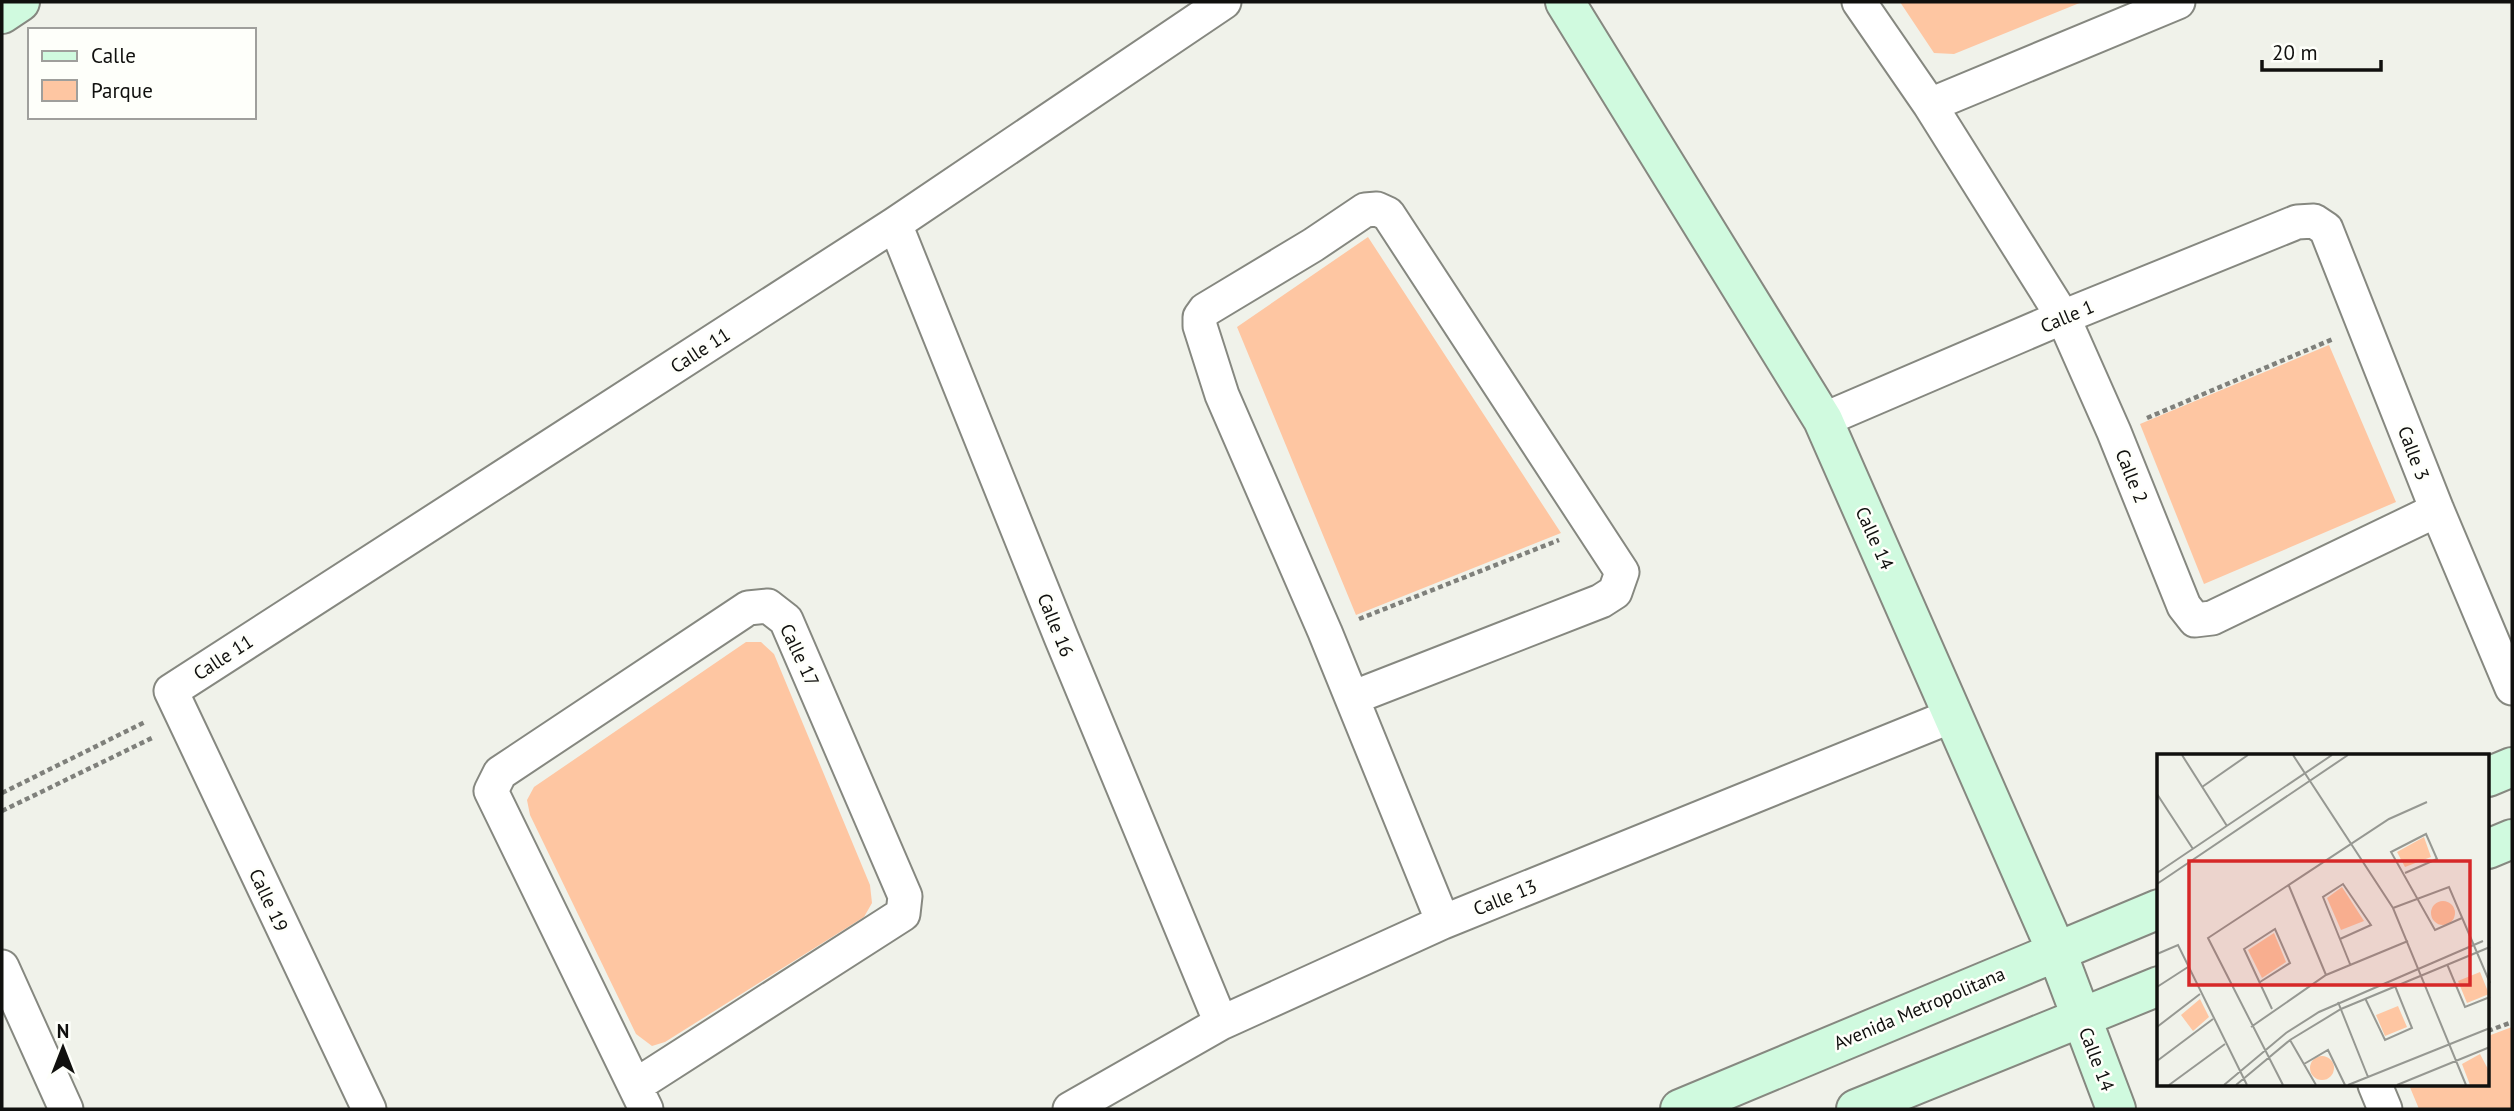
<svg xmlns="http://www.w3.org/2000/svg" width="2514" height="1111" viewBox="0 0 2514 1111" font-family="'PT Sans',sans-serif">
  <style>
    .green { fill: #fec6a2 }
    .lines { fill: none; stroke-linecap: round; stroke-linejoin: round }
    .street-casing { stroke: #868880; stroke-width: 37 }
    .secondary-casing { stroke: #868880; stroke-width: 42 }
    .path { stroke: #7f807b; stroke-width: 4.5; stroke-dasharray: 5 3.5; stroke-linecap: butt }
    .street { stroke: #fff; stroke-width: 33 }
    .secondary { stroke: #d0fadf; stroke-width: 38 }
    .labels { text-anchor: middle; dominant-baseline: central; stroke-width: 5; stroke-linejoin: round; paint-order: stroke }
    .street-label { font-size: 19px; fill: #10100e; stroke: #fefffa }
    .inset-road { fill: none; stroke: #969892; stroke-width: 2 }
    .view { fill: #d62828; fill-opacity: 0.15; stroke: #d62828; stroke-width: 3.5 }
    .inset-edge { fill: none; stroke: #10100e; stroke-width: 3.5 }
  </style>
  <rect width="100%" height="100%" fill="#f0f2ea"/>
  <!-- green -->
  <path class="green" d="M1900,2H2082L1954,54L1934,53Z
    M1368,237L1561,533L1356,615L1237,327Z
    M2329,345L2396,502L2204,584L2140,424Z
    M746,642H761L774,654L870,885L872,903L864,917L665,1042L652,1046L636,1034L530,815L527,800L534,787Z
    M2512,1027V1109H2419L2409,1085H2488V1036Z"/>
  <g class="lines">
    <defs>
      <path id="street" d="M1859,2L1930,105L2063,317L2114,432L2184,606L2195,620L2212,618L2437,510
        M1930,105L2178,2
        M895,224L1061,637L1221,1023
        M1823,420L2063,317L2297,222L2314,221L2326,229L2437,510L2512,688
        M1352,698L1601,601L1615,592L1622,572L1388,214L1377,209L1365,210L1313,245L1205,310L1200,317V326L1222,395L1325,632L1443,922
        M2,967L66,1109
        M2375,1085L2385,1109
        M635,1086L903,914L905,896L786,620L768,606L748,608L500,773L491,791L646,1109
        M369,1109L171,691L895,224L1224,2
        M1070,1109L1221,1023L1443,922L1954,715"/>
      <path id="secondary" d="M1565,2L1823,420L2056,950L2116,1109
        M2,14L20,2
        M2488,777L2512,767
        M2488,849L2512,839
        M1680,1109L2159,909
        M1856,1109L2159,986"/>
    </defs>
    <!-- street casing -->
    <use href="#street" class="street-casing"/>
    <!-- secondary casing -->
    <use href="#secondary" class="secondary-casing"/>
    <!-- path -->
    <path class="path" d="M2147,418L2333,339
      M1359,619L1559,540
      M2,793L145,722
      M2,811L152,738
      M2488,1031L2512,1022"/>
    <!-- street -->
    <use href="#street" class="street"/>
    <!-- secondary -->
    <use href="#secondary" class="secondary"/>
  </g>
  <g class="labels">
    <!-- street labels -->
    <g class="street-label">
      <text transform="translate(2067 316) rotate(-23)">Calle 1</text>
      <text transform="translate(700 350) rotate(-33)">Calle 11</text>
      <text transform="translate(2414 453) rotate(69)">Calle 3</text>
      <text transform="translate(2132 476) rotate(68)">Calle 2</text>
      <text transform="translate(1875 538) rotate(66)">Calle 14</text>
      <text transform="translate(1056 625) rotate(68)">Calle 16</text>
      <text transform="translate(800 655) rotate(65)">Calle 17</text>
      <text transform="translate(223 657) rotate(-33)">Calle 11</text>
      <text transform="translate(1505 897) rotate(-22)">Calle 13</text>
      <text transform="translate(269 900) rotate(65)">Calle 19</text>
      <text transform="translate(1919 1008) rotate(-23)">Avenida Metropolitana</text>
      <text transform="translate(2097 1059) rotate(69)">Calle 14</text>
    </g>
  </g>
  <!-- overview -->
  <g transform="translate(2157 754)">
    <rect width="332" height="332" fill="#f0f2ea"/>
    <path d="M267,83L274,103L248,113L240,98ZM185,133L207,167L184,176L170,144ZM274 159a12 12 0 1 1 24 0a12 12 0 1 1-24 0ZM117,179L129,208L105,224L91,196ZM323,218L332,240L310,249L301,227ZM43,245L52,263L36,277L24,261ZM241,252L250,273L228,282L219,261ZM323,300L332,317V331H313L305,310ZM153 314a12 12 0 1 1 24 0a12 12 0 1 1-24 0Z" fill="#fec6a2"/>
    <path class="inset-road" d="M25,1L70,72M136,1L236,154L309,331M45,33L91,1M0,40L36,95M0,119L175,1M248,119L280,105L269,80L234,98L278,176L305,164M0,130L191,1M132,132L169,221M236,154L292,133L333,229M183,185L214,171L186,130L166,143L193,210M0,200L21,191L90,331M290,210L308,253L333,243M103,228L133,209L118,175L87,195L115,255M0,233L31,213M208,244L228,286L255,274L238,232M181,248L211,323M0,273L43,240M94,273L169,221L251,187M133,286L159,331M0,307L56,265M147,310L171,296L188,331M12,331L68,290M67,331L129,279L162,258L326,187M79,331L133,286L184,255L333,193M126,331L51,184L232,65L270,48M191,331L333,274M240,331L333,293"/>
    <path class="view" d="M32,107H313V231H32Z"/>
    <rect width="332" height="332" class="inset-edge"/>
  </g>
  <!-- border -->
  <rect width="2514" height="1111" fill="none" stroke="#10100e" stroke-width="7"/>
  <!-- legend -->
  <rect x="28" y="28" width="228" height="91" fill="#fefffa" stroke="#9f9f9c" stroke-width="2"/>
  <rect x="42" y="51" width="35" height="10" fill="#d0fadf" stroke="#9f9f9c" stroke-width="2"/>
  <text x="91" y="63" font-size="21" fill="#10100e">Calle</text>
  <rect x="42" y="80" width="35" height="21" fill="#fec6a2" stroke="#9f9f9c" stroke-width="2"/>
  <text x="91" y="98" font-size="21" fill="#10100e">Parque</text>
  <!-- north arrow -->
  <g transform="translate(63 1048)" stroke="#fefffa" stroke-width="5" paint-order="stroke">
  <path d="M0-5L12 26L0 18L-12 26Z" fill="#10100e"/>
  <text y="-10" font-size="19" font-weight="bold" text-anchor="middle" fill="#10100e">N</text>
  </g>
  <!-- scale -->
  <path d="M2262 60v10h119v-10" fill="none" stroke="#10100e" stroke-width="3.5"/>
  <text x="2272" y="60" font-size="21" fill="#10100e" stroke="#fefffa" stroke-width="5" paint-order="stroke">20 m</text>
</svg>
